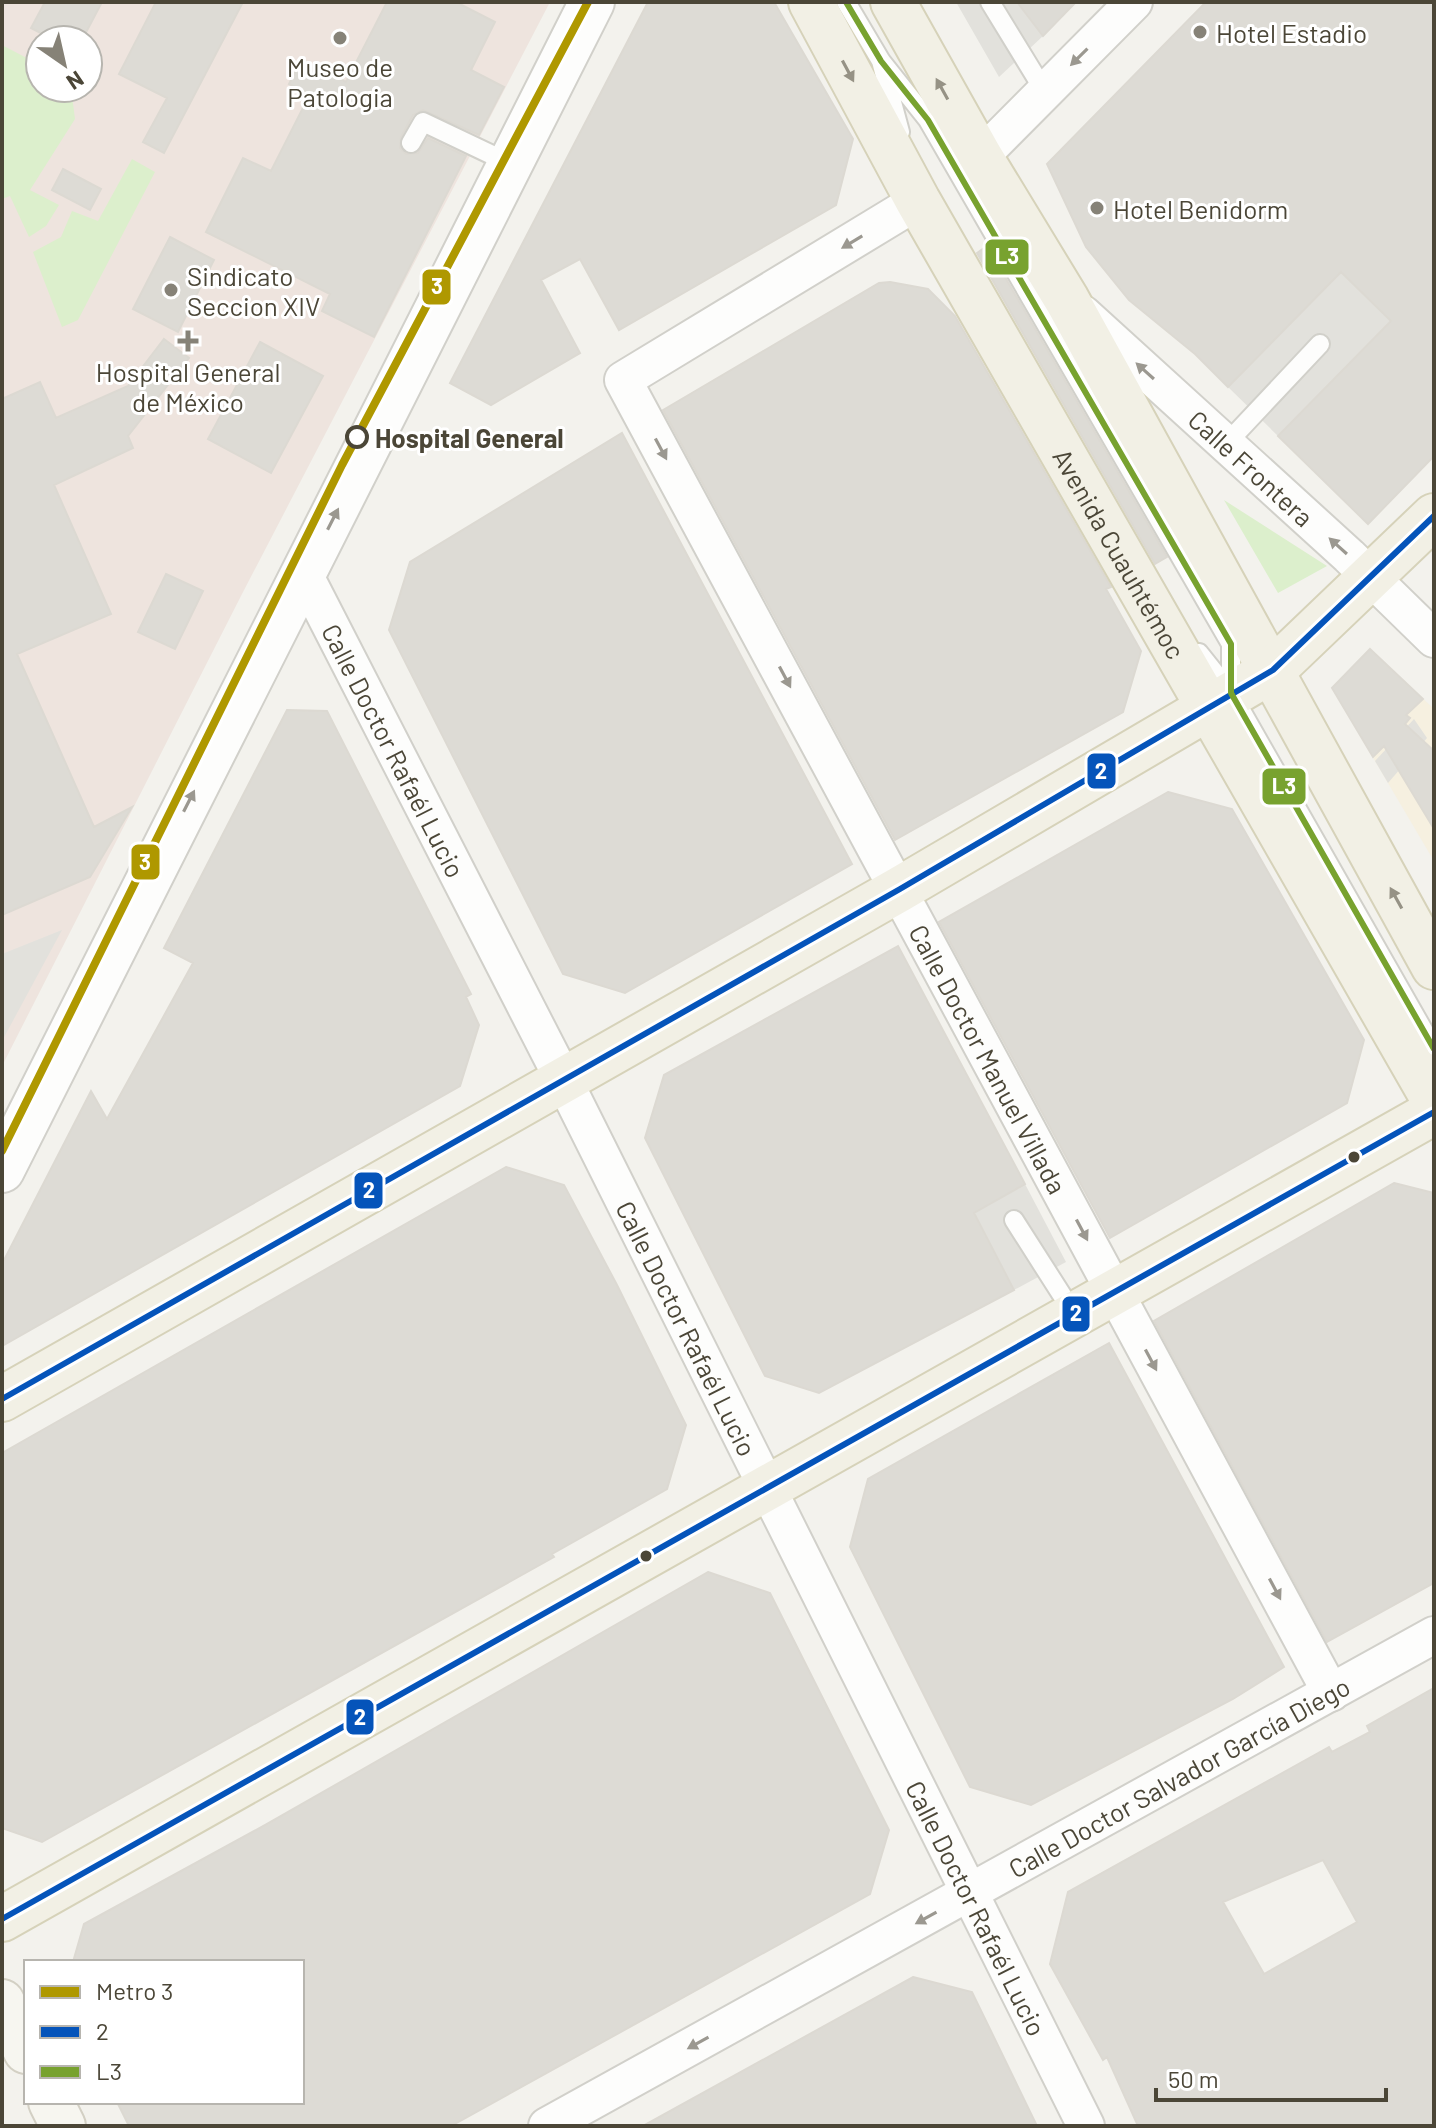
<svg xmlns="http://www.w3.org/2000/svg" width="1436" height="2128" viewBox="0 0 1436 2128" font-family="Barlow,sans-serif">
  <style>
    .commercial { fill: #f6f0e0 }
    .medical { fill: #eee4de; fill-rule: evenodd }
    .green { fill: #dcefcc }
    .parking { fill: #e2e1dc }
    .building { fill: #dddbd5; stroke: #dcd9d2; stroke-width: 2; fill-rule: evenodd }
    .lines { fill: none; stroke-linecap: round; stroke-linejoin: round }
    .service-casing { stroke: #d1d0ca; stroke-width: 22 }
    .minor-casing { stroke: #d1d0ca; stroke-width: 40 }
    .tertiary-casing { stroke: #d1d0ca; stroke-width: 48 }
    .secondary-casing { stroke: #d3d0c4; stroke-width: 48 }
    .primary-casing { stroke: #d6d2b9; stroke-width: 48 }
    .service { stroke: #fdfdfc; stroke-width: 18 }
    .minor { stroke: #fdfdfc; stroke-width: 36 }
    .tertiary { stroke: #fdfdfc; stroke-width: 44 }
    .secondary { stroke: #f7f6f0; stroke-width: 44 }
    .primary { stroke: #f2f0e5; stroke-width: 44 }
    .bus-1-casing { stroke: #fff; stroke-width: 12 }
    .bus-2-casing { stroke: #fff; stroke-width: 12 }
    .bus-1 { stroke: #0554ba; stroke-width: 6 }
    .bus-2 { stroke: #78a22f; stroke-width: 6 }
    .metro-1-casing { stroke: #fff; stroke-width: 14 }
    .metro-1 { stroke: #af9800; stroke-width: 8 }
    .oneway { fill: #9b9890 }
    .oneway2 { fill: #969285 }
    .poi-dot { fill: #868277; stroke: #fff; stroke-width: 3 }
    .stop-dot { fill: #fff; stroke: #4b4637; stroke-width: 4 }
    .bus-dot { fill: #4b4637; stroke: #fff; stroke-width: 3 }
    .labels { text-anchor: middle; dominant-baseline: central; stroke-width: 6; stroke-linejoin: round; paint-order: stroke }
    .poi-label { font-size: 26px; fill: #4b4637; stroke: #fff; text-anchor: start }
    .stop-label { font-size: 26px; font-weight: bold; fill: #4b4637; stroke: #fff; text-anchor: start }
    .street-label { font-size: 26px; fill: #4b4637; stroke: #fff }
    .line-badge { stroke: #fff; stroke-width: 3 }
    .badge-label { font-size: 22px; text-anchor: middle; font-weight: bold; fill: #fff }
  </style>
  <rect width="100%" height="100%" fill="#f3f2ed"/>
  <!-- commercial -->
  <path class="commercial" d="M1370,649L1434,709V861L1332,688Z"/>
  <!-- medical -->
  <path class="medical" d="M2,2H550L242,594L2,1066ZM40,40H88V88H40Z"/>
  <!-- green -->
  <path class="green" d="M2,45L40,65V88H71L75,119L30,190L59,205L46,226L29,237L10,196L2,199Z
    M132,159L155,172L78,320L62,327L33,252L61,237L72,211L98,221Z
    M1224,500L1327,566L1278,593Z"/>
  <!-- parking -->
  <path class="parking" d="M956,2H1017L1043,36L999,77Z
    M1341,272L1391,321L1278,436L1228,387Z
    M1414,719L1427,738L1388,783L1375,761Z
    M62,930L2,1041V954Z
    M1025,1184L1066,1262L1014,1290L974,1213Z"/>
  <!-- building -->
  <path class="building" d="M45,2H102L82,40H54L31,28Z
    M156,2H243L164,153L143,142L167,98L119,74Z
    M387,2H456L495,22L471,70L504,87L479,135L423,110L413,115L401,137L400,148L406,154L418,153L428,138L466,156L374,337L322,311L330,294L206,232L243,158L271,171L310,94L289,84L301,60L346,82Z
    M648,2H774L853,139L836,205L619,330L580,259L541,280L580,353L491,405L450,383Z
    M1017,2H1076L1043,36Z
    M1206,2H1434V456L1368,524L1278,436L1391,321L1341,272L1228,387L1195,354L1129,300L1086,247L1047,164Z
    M63,169L101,189L90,210L52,190Z
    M170,237L214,260L178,332L133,309Z
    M987,246L1167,557L1155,564L977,253Z
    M890,282L928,289L955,316L1111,587L1106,589L1141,651L1123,712L895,840L663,410L879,283Z
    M164,339L189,358L128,436L133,448L54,485L111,614L17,654L94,827L132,807L90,877L2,915V399L40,382L56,418L128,386Z
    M260,342L323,376L271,473L208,439Z
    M622,433L852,864L625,993L563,974L389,630L410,562Z
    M166,574L203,591L175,649L138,632Z
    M1370,649L1423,699L1406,715L1410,718L1405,724L1434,751V829L1384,746L1373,757L1332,688Z
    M287,710L327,711L471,994L466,997L479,1025L460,1086L2,1346V1264L91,1091L107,1119L193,963L164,948Z
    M1168,792L1232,809L1364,1040L1347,1103L1110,1238L939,922Z
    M898,946L1025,1184L974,1213L1014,1290L819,1393L765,1376L645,1138L664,1075Z
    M506,1167L564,1185L617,1285L686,1425L667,1489L552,1554L554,1557L42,1842L2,1828V1453Z
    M1394,1183L1434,1193V1583L1327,1642L1154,1321Z
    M1109,1343L1284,1667L1233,1699L1031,1805L970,1787L850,1547L868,1479Z
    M708,1572L770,1593L889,1830L870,1894L451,2126H129L117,2102H302V1962H73L84,1924L267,1824Z
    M1434,1688V2126H1138L1107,2057L1103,2060L1050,1964L1068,1892L1329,1747L1332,1752L1370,1732L1367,1726ZM1323,1860L1357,1922L1264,1974L1223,1902Z
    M913,1977L972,1992L1037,2126H643Z"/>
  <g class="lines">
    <defs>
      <path id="service" d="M846,2L881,61L928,120L1231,644V690
        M990,2L1045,92
        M881,61L900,132
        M411,143L423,122L511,164
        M1226,444L1320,344
        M1199,653L1231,693L1434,1049
        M1014,1220L1074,1314"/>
      <g id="minor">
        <path d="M980,157L1134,2"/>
        <path id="s1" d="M918,201L623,380L1331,1693"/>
        <path id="s2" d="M1083,314L1349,556L1434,639"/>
        <path id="s3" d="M304,574L563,1079L1086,2126"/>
        <path id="s4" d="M547,2126L1434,1635"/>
      </g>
      <path id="tertiary" d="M2,1170L592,2"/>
      <path id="secondary" d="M2,2002L26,2051
        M51,2102L63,2126"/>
      <g id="primary">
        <path id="s5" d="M811,2L918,201L1434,1100"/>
        <path d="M893,2L980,157L1067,300L1434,967"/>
        <path d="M2,1399L900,889L1273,670L1434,516"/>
        <path d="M2,1919L1434,1112"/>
      </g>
    </defs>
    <!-- service casing -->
    <use href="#service" class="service-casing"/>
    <!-- minor casing -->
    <use href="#minor" class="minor-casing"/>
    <!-- tertiary casing -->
    <use href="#tertiary" class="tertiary-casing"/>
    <!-- secondary casing -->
    <use href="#secondary" class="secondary-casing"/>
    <!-- primary casing -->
    <use href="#primary" class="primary-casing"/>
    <!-- service -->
    <use href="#service" class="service"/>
    <!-- minor -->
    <use href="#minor" class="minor"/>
    <!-- tertiary -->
    <use href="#tertiary" class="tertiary"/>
    <!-- secondary -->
    <use href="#secondary" class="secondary"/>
    <!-- primary -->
    <use href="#primary" class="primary"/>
    <defs>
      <path id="bus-1" d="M2,1399L900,889L1273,670L1434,516
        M2,1919L1434,1112"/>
      <path id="bus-2" d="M846,2L881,61L928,120L1231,644V693L1434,1049"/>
    </defs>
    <!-- bus-1 casing -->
    <use href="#bus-1" class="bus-1-casing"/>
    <!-- bus-2 casing -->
    <use href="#bus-2" class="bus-2-casing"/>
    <!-- bus-1 -->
    <use href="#bus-1" class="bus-1"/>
    <!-- bus-2 -->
    <use href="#bus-2" class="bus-2"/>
    <defs>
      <path id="metro-1" d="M2,1151L342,465L588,2"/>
    </defs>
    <!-- metro-1 casing -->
    <use href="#metro-1" class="metro-1-casing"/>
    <!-- metro-1 -->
    <use href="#metro-1" class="metro-1"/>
  </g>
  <!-- one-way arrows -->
  <defs><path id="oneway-solid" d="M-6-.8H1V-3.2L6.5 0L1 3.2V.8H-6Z" transform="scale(2)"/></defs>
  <g class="oneway">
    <use href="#oneway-solid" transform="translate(1079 57) rotate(135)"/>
    <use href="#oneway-solid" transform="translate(852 242) rotate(149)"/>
    <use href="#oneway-solid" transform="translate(1145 371) rotate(-138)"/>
    <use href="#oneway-solid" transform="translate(661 449) rotate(62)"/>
    <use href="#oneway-solid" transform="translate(333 519) rotate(-63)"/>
    <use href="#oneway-solid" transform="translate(1338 546) rotate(-138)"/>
    <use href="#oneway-solid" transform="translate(785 677) rotate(62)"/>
    <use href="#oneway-solid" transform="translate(189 801) rotate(-63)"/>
    <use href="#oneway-solid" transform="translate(1082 1230) rotate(62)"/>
    <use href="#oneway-solid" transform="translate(1151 1360) rotate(62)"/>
    <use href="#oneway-solid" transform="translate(1275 1589) rotate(62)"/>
    <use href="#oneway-solid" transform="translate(926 1918) rotate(151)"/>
    <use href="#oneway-solid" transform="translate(698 2043) rotate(151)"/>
  </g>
  <g class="oneway2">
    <use href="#oneway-solid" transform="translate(848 71) rotate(62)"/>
    <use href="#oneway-solid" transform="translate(942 89) rotate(-119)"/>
    <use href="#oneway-solid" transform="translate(1396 898) rotate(-119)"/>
  </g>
  <!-- markers -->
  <g class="poi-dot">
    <circle cx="1200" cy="32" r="8"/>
    <circle cx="340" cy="38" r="8"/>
    <circle cx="1097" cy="208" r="8"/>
    <circle cx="171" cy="290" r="8"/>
    <path d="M184 329h8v8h8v8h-8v8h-8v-8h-8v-8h8z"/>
  </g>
  <circle class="stop-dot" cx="357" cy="437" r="10"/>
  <g class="bus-dot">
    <circle cx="1354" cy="1157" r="7"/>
    <circle cx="646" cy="1556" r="7"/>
  </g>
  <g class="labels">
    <!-- poi labels -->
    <g class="poi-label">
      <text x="1216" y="32">Hotel Estadio</text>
      <text x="340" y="66" text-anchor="middle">Museo de<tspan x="340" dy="30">Patologia</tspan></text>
      <text x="1113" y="208">Hotel Benidorm</text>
      <text x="187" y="275">Sindicato<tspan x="187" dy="30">Seccion XIV</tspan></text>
      <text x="188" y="371" text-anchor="middle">Hospital General<tspan x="188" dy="30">de México</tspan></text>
    </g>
    <!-- stop labels -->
    <g class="stop-label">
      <text x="375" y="437">Hospital General</text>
    </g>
    <!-- street labels -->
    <g class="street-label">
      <text stroke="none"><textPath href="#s2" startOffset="228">Calle Frontera</textPath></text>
      <text stroke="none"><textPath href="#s5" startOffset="632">Avenida Cuauhtémoc</textPath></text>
      <text stroke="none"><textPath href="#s3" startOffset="198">Calle Doctor Rafaél Lucio</textPath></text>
      <text stroke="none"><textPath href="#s1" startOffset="1116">Calle Doctor Manuel Villada</textPath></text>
      <text stroke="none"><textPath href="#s3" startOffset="846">Calle Doctor Rafaél Lucio</textPath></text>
      <text stroke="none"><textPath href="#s4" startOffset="722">Calle Doctor Salvador García Diego</textPath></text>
      <text stroke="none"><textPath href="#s3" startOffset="1494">Calle Doctor Rafaél Lucio</textPath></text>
    </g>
  </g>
  <g class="line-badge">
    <rect x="984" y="238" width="46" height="38" rx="8" fill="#78a22f"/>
    <rect x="421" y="268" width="31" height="38" rx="8" fill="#af9800"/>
    <rect x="1086" y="752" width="31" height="38" rx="8" fill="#0554ba"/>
    <rect x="1261" y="767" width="46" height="39" rx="8" fill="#78a22f"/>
    <rect x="130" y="843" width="31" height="38" rx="8" fill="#af9800"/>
    <rect x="353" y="1171" width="31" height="39" rx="8" fill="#0554ba"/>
    <rect x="1061" y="1295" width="30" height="38" rx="8" fill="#0554ba"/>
    <rect x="345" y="1698" width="30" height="38" rx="8" fill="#0554ba"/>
  </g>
  <g class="badge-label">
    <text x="1007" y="264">L3</text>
    <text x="437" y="294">3</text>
    <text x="1101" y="779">2</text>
    <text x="1284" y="794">L3</text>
    <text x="145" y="870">3</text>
    <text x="369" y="1198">2</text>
    <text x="1076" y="1321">2</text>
    <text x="360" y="1725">2</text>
  </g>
  <!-- border -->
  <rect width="1436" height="2128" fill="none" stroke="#4b4637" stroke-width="8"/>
  <!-- legend -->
  <rect x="24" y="1960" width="280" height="144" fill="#ffffff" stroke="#b7b5af" stroke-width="2"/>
  <rect x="40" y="1986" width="40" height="12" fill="#af9800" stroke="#b7b5af" stroke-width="2"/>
  <text x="96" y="2000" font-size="24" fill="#4b4637">Metro 3</text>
  <rect x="40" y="2026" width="40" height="12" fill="#0554ba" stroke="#b7b5af" stroke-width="2"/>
  <text x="96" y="2040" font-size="24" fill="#4b4637">2</text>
  <rect x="40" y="2066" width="40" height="12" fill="#78a22f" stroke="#b7b5af" stroke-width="2"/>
  <text x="96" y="2080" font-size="24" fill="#4b4637">L3</text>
  <!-- north arrow -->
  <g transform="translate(64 64) rotate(146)"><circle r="38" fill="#ffffff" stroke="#b7b5af" stroke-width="2"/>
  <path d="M0-6L14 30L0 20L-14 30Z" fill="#868277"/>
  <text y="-12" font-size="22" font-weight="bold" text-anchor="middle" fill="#4b4637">N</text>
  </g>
  <!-- scale -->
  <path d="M1156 2088v12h230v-12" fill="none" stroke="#4b4637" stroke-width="4"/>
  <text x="1168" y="2088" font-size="24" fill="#4b4637" stroke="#ffffff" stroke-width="6" paint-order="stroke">50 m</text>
</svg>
